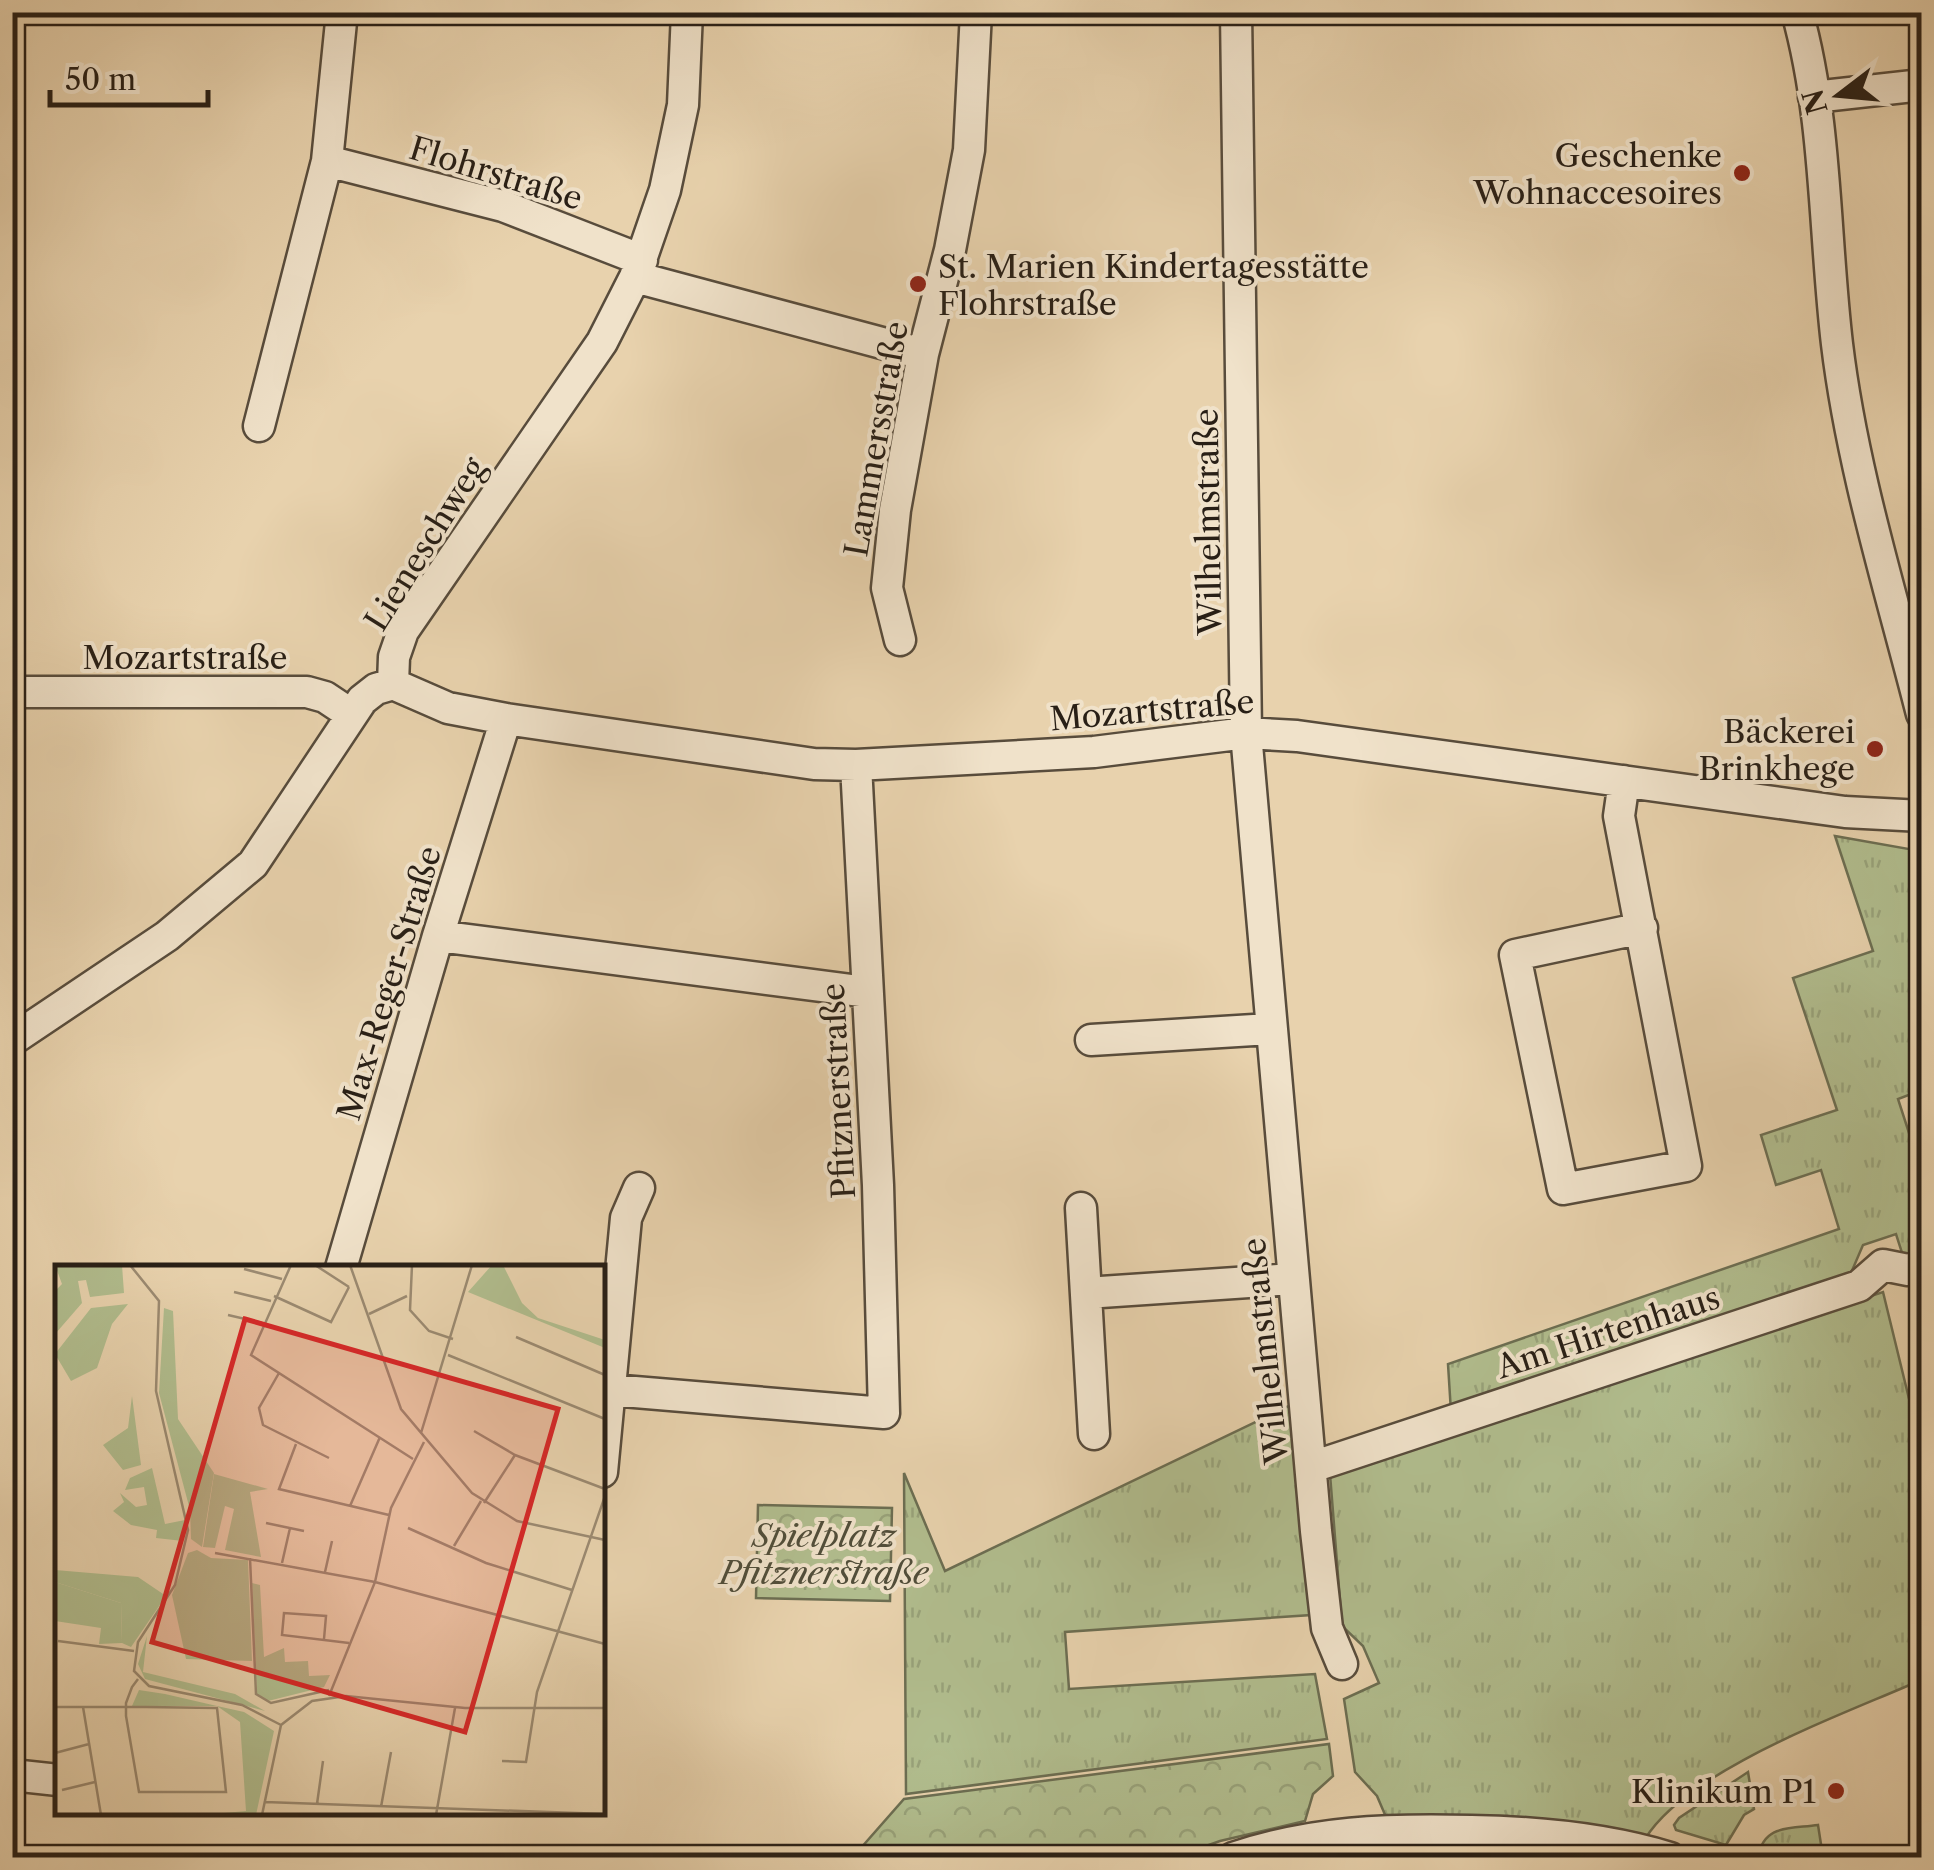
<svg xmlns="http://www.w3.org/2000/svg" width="1934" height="1870" viewBox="0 0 1934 1870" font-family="'Libre Caslon Text',serif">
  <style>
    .grass { fill: url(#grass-tufts); stroke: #6c6e52; stroke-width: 2.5 }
    .forest { fill: url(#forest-crowns); stroke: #6c6e52; stroke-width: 2.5 }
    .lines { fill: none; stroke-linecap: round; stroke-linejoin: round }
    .minor-casing { stroke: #584c3c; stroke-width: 35 }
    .minor { stroke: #f0e2ca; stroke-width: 30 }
    .poi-dot { fill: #8f2418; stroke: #f0e2ca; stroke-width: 4 }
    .labels { text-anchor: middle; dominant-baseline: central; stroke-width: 8; stroke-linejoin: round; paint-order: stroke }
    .poi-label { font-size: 32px; fill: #281f16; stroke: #f0e2ca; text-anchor: end }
    .street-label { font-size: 32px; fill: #281f16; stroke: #f0e2ca }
    .park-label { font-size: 32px; font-style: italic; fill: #514e3a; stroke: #f0e2ca }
    .inset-road { fill: none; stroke: #9b8a71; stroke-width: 2.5 }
    .view { fill: #d62828; fill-opacity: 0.15; stroke: #d62828; stroke-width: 5 }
    .inset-edge { fill: none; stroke: #281f16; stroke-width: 5 }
  </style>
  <defs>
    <pattern id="grass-tufts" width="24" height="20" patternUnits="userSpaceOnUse" patternTransform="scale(2.5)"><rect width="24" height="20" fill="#b1bd8e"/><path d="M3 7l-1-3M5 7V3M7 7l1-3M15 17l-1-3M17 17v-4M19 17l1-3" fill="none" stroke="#98a27a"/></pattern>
    <pattern id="forest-crowns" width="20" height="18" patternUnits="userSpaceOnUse" patternTransform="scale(2.5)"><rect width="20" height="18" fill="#b1bd8e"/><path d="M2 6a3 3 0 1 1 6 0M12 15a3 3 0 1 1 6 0" fill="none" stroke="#98a27a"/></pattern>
  </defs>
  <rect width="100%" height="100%" fill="#e8d2ad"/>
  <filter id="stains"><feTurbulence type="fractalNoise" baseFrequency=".002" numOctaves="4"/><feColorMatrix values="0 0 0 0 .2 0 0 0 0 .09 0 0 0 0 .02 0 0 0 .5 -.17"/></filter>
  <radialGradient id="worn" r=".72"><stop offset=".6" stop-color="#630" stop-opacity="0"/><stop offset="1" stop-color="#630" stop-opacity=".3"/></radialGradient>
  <!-- grass -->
  <path class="grass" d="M1835,836L1909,849L1922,875V1090L1898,1099L1921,1170V1250L1903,1256L1896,1234L1863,1245L1848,1280L1451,1412L1448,1364L1839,1229L1821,1170L1776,1185L1761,1135L1837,1110L1793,978L1873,951Z
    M1883,1292L1921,1448V1680C1845,1714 1688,1769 1645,1839L1582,1825L1508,1816L1386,1817L1377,1796L1355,1772L1344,1699L1379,1683L1363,1646L1342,1626L1330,1474Z
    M1293,1404L1311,1615L1065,1632L1069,1689L1315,1674L1327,1739L906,1794L904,1473L945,1571Z
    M1748,1772L1754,1809L1744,1815L1726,1845L1676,1830L1674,1825L1679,1818Z
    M1818,1825L1823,1857H1758C1764,1824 1790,1829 1818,1825Z"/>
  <!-- forest -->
  <path class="forest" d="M758,1505L892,1508L890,1601L756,1598Z
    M1329,1744L1333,1776L1313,1794L1305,1821L1220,1841L1175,1857H853L904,1799Z"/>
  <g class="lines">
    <defs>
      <path id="minor" d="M1236,12L1246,733L1316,1531L1327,1628L1342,1664
        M1797,12C1827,119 1824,234 1837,344C1852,469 1891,592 1922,714
        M1814,97L1922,85
        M327,161L503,206L642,260
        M635,277L923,354
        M259,426L327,161L342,12
        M900,640L887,588L895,510L923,354L950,250L969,150L976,12
        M393,684L448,708L506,719L814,764L856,765L1094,752L1246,733L1297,736L1845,812L1922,816
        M393,684L394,657L403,631L602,342L635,277L665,190L683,105L687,12
        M12,692H307L325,697L352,715
        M1624,781L1619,816L1686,1166L1563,1189L1515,955L1642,928
        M438,936L867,992
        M12,1040L167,936L253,864L362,700L376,689L393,684
        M1091,1040L1270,1029
        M1081,1208L1094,1434
        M341,1268L438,936L506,719
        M1086,1293L1293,1279
        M611,1390L884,1413L878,1185L856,765
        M1312,1467L1859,1286L1883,1265L1908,1270L1922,1266
        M602,1472L626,1218L639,1188
        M12,1775L58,1780
        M1233,1858C1314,1831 1386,1829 1471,1831C1538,1832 1605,1838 1670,1858"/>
    </defs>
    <!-- minor casing -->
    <use href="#minor" class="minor-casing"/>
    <!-- minor -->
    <use href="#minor" class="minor"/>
  </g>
  <!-- markers -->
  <g class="poi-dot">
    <circle cx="1742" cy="173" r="10"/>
    <circle cx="918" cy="284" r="10"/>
    <circle cx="1875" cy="749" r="10"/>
    <circle cx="1836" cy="1791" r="10"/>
  </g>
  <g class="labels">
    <!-- poi labels -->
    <g class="poi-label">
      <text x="1722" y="155">Geschenke<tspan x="1722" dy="37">Wohnaccesoires</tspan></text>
      <text x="938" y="266" text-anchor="start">St. Marien Kindertagesstätte<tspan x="938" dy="37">Flohrstraße</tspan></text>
      <text x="1855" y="731">Bäckerei<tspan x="1855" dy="37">Brinkhege</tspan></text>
      <text x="1816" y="1791">Klinikum P1</text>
    </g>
    <!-- street labels -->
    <g class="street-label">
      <text transform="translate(496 173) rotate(17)">Flohrstraße</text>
      <text transform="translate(876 439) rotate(-80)">Lammersstraße</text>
      <text transform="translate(1208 522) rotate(-91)">Wilhelmstraße</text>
      <text transform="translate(425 544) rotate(-58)">Lieneschweg</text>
      <text x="185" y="657">Mozartstraße</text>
      <text transform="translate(1152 710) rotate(-5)">Mozartstraße</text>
      <text transform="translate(389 983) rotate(-73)">Max-Reger-Straße</text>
      <text transform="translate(838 1091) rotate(-93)">Pfitznerstraße</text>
      <text transform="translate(1608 1332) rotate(-18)">Am Hirtenhaus</text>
      <text transform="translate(1265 1351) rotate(-96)">Wilhelmstraße</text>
    </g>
    <!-- park labels -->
    <g class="park-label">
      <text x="824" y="1535">Spielplatz<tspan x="824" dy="37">Pfitznerstraße</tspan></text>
    </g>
  </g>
  <!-- overview -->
  <g transform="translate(55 1265)">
    <rect width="550" height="550" fill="#e8d2ad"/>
    <path d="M437,0H448L467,38L483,53L550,75V83L413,27ZM159,209L213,224L195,227L206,292L170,285L179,244L170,241L160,283L148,282ZM142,285L156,293L193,295L197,396L131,394L117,330L133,288ZM0,317L66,338L67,378L44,379L46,363L0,356ZM197,318L205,320L209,392L229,383L230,397L253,396L254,411L275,410L269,422L213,436L202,429ZM84,425L110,429L162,441H77Z" fill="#b1bd8e"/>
    <path d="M73,39L57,59L42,103L16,116L0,89L36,43ZM109,43L118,46L123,154L159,208L147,282L136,274L135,245L104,128ZM77,131L86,200L68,205L48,180L73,163ZM97,203L110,259L130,255L128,276L101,273L102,265L76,260L58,246L69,237L65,228L81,242L92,240L89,222L70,225L75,213ZM0,305L83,312L111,331L76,382L67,378L66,338L0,317ZM92,371L88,407L180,429L210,446L90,414L83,399ZM162,441L189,447L219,466L201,550H148L191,546L185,457Z" fill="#b1bd8e"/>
    <path d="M0,0H67L69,28L35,32L31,15L23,16L27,38L1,68L0,26L7,19Z" fill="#b1bd8e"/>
    <path class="inset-road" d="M75,0L104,36L101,126L133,265L120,320L83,377L79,406L94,421L187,440L226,460M236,0L196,90L358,194M260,0L294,22M295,0L346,144L417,228L462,256L550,275M357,0L355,45L374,66L398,74M189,4L227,14M179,27L216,36M219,31L276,57L294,22M314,49L352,31M173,50L207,58M461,72L550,110M393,90L550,154M224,108L204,143L208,160L274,193M419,166L460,190L550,224M366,168L417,0M241,179L224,224L334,250M429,238L460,190M295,241L325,172M211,258L249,266M353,263L431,298L517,325M399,281L426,236M160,288L320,317L550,379M195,293L201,429L216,438L274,425M227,298L235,263M270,307L277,276M269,374L271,351L229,348L227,370L294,378M3,376L79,386M274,431L320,317L336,243L369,177M0,442H91L160,443H162L171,527H84L71,451V438L77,422L83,414M28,442L46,550M0,488L34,479M447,496L471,497L482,427L550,231M7,525L40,517M210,537L550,549M262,539L268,496M326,542L336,487M207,550L226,460L257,436L291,431L410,443H550M381,550L400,443"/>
    <path class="view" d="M190,54L503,144L410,467L97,377Z"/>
    <rect width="550" height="550" class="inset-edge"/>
  </g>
  <!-- margin -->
  <rect width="1934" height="1870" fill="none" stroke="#e8d2ad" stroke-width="50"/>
  <rect x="15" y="15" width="1904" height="1840" fill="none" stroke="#281f16" stroke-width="5"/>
  <rect x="25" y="25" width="1884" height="1820" fill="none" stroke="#281f16" stroke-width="2.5"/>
  <!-- north arrow -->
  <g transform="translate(1839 95) rotate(254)" stroke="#f0e2ca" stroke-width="8" paint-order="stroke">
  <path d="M0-8L18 38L0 25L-18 38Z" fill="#281f16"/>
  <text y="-15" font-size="28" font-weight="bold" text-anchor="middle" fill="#281f16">N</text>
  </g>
  <!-- scale -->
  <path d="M50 90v15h158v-15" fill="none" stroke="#281f16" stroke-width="5"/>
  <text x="65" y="90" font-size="30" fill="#281f16" stroke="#f0e2ca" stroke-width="8" paint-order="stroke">50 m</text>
  <rect width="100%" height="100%" filter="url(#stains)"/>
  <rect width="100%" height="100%" fill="url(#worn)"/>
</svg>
